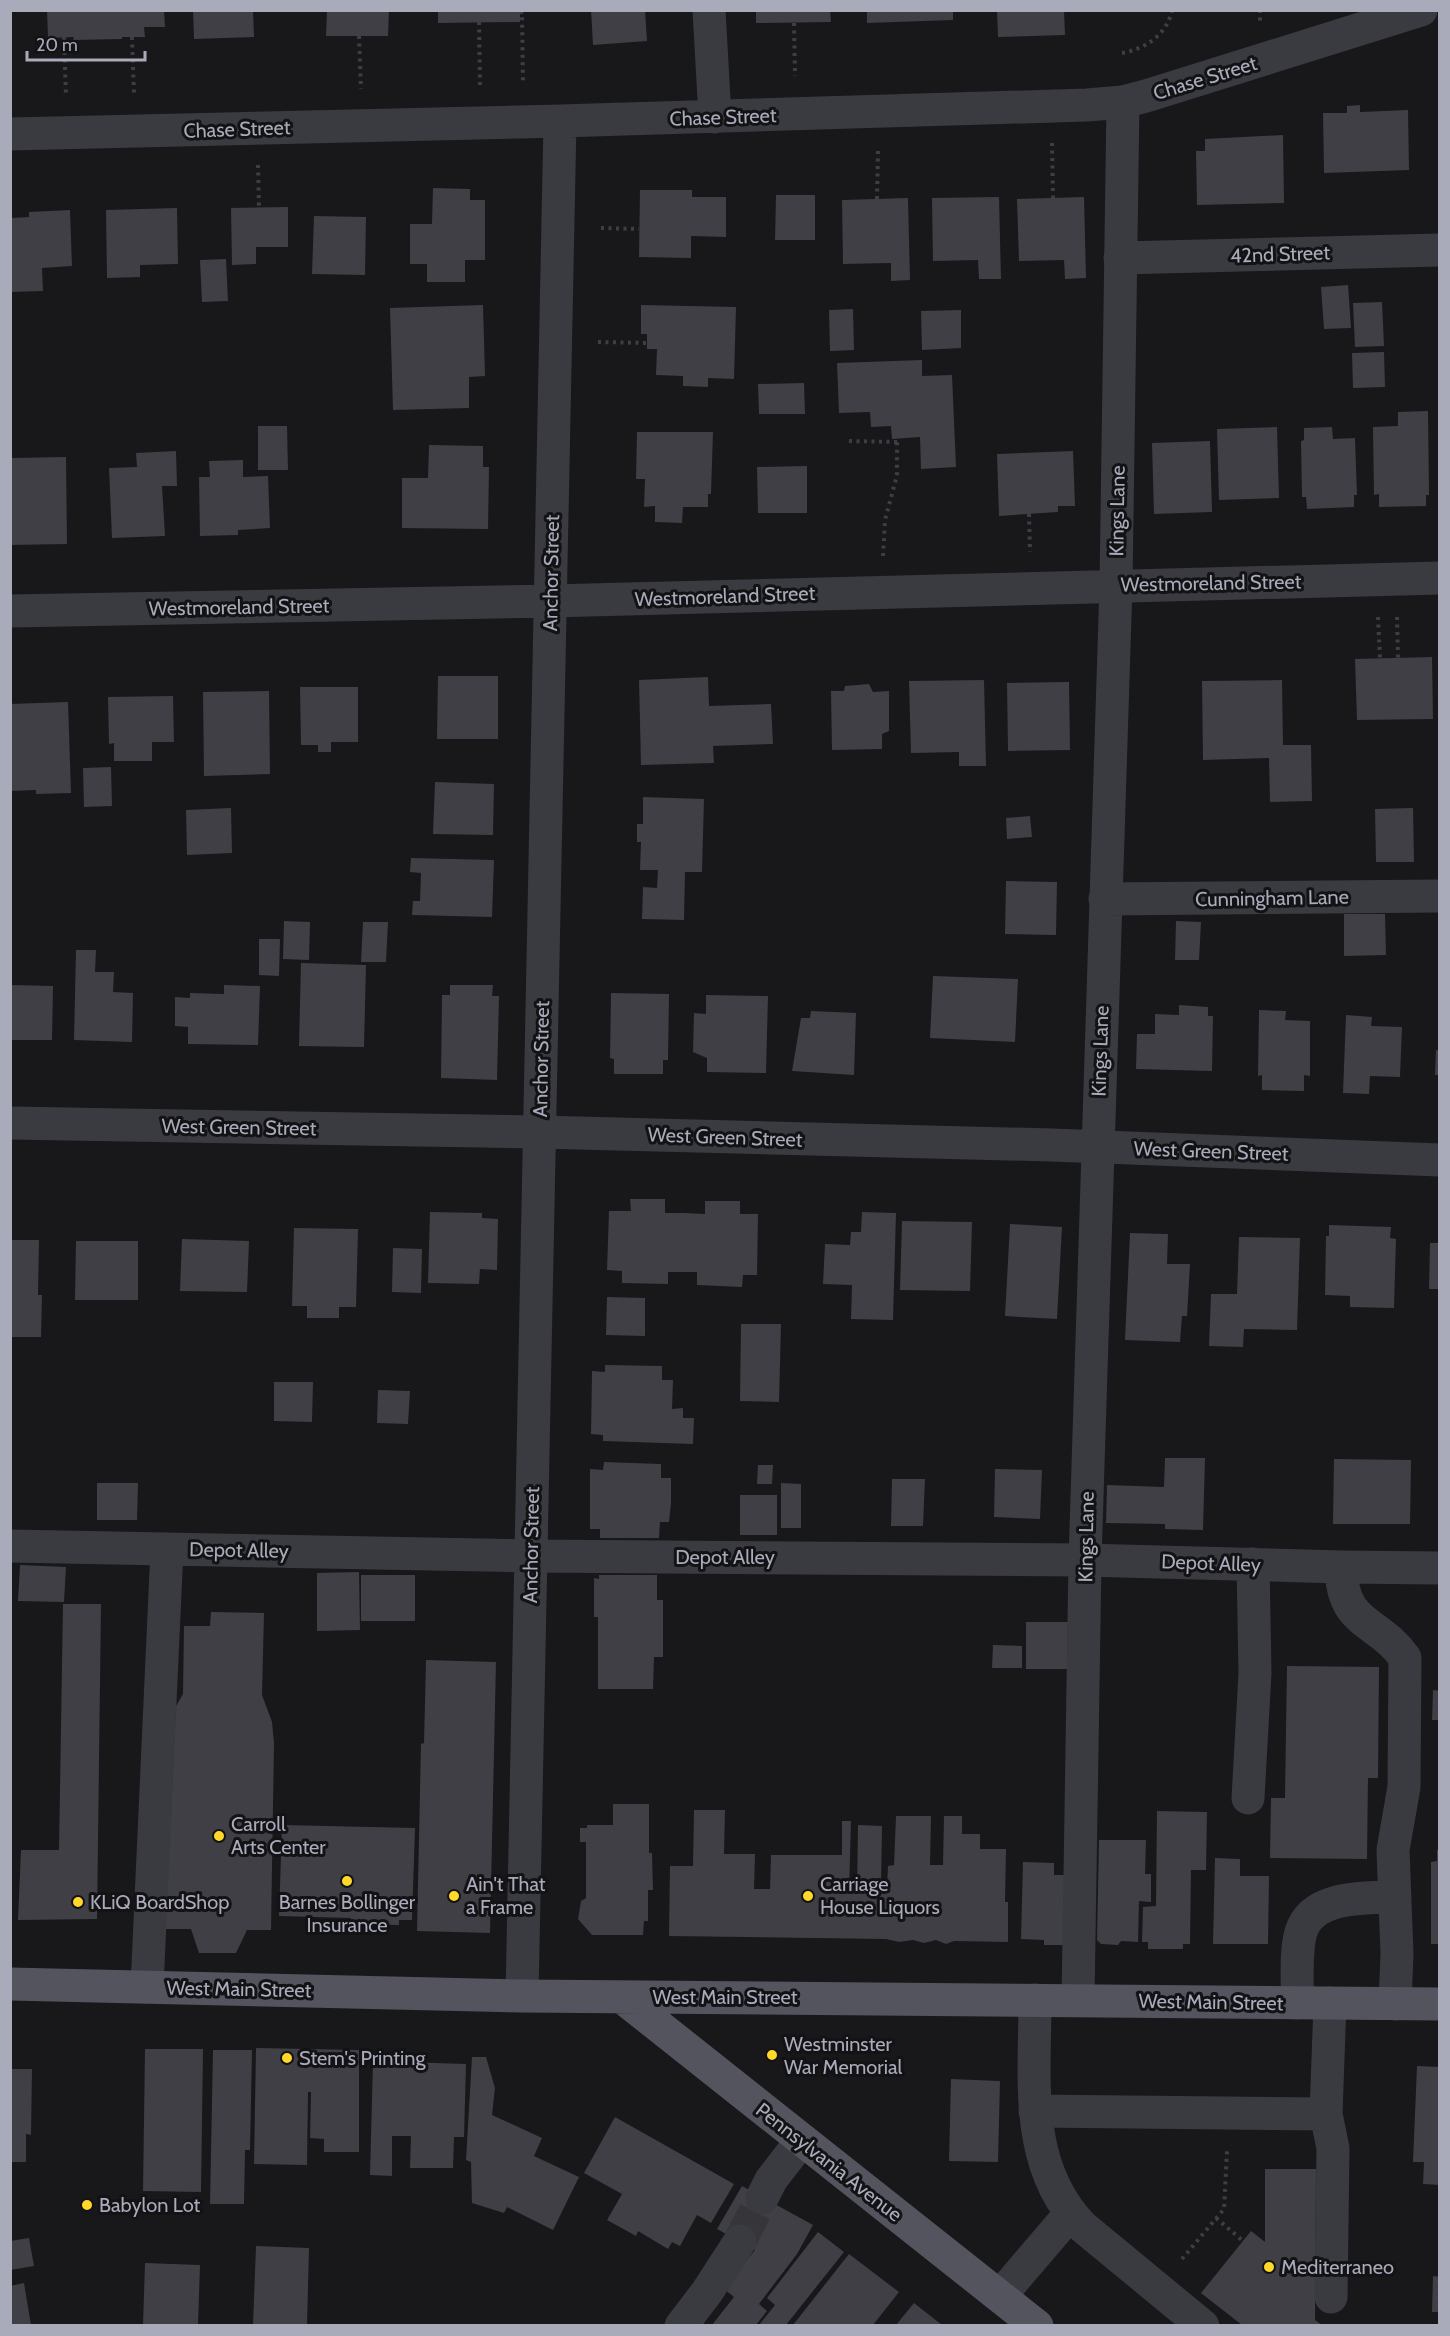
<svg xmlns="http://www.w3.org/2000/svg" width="1450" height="2336" viewBox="0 0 1450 2336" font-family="Cabin,sans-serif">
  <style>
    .building { fill: #3f3f45 }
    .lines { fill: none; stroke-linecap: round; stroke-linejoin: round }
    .minor-tunnel { stroke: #35353a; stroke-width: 33; stroke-dasharray: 33 16; stroke-linecap: butt }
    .path { stroke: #3e3f46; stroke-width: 4; stroke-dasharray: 3 4.5; stroke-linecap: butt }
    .minor { stroke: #3a3a41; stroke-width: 33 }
    .major { stroke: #54545f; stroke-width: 33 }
    .poi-dot { fill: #ffd82a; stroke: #131215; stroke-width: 2 }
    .labels { text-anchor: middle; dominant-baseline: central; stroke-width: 6; stroke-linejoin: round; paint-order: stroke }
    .street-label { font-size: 20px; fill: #a9abbb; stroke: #131215 }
    .poi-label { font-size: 20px; fill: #a9abbb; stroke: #131215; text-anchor: start }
  </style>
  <rect width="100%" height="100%" fill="#18171a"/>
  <!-- building -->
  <path class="building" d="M47,10H164L165,27H144L145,37H122V39L73,40L74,37L48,38Z
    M193,10H253L254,37L194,39Z
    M327,10H389L388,36H326Z
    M438,10H520V22L438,23Z
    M591,10H645L647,41L593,45Z
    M756,10H830L831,22L756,23Z
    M867,10H953V20L867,23Z
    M997,10H1064L1065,35L998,37Z
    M1360,105V112L1408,110L1409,170L1324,173L1323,113H1347V106Z
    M1283,135L1284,203L1197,205L1196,151H1205V139Z
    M433,188L470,189V200H485V260H465V282H427V264H410V224H432Z
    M640,190H692V197H726V237L691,236V258L639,257Z
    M776,195H815V240H775Z
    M999,197L1001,279H979L978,260L933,261L932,198Z
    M1084,197L1086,278L1065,279L1064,260L1019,261L1017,199Z
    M908,198L910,280L891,281V263L843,264L842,200Z
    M288,207V247H256V264L232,265L231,208Z
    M177,208L178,264L140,265V277L107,278L106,210Z
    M70,210L72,266L42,268L43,291L10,292V218L29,217V212Z
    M314,216L366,217L365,275L312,274Z
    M226,259L228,301L202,302L200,260Z
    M1348,285L1351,328L1324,329L1321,287Z
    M1382,302L1384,346L1355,347L1353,303Z
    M483,305L485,376L469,377V408L393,410L390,308Z
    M641,305L736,307L734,379L708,378V387L683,386V376L656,375L657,349H647V334H641Z
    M853,309L854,350L830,351L829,310Z
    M961,310V348L922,350L921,311Z
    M1384,352L1385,387L1353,388L1352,353Z
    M922,360V376L952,375L956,467L921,469L920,437L892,439L891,426L871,427L870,412L839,413L837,363Z
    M804,383L805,414H759L758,384Z
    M1428,411L1429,495H1426V506L1379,507V494L1374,495L1373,427L1398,426V412Z
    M258,426H287L288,470H258Z
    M1277,427L1279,498L1219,500L1217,429Z
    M1332,427L1333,439L1355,438L1357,495H1354V507L1307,509L1306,497H1302L1301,441L1304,440V428Z
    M637,432H713L711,494H708V507H683L682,523L655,522V506L644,507L645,479H636Z
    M1210,441L1212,512L1154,514L1152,443Z
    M429,445L483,446V467H489L488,529L402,528V478H428Z
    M176,451L177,486H162L165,536L112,538L109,468L137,467L136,453Z
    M1073,451L1075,506H1058V512L999,516L997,454Z
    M66,457L67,544L10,545V458Z
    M243,460V477L268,476L270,528L238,530V535L200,536L199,477H210L209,461Z
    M807,466V513H758L757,467Z
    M1432,657L1433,719L1357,720L1355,659Z
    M438,676H498V739H437Z
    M708,677L709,706L771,704L773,744L713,746L714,763L641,765L639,680Z
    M984,680L986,766H959V752L911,753L909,681Z
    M1282,680L1283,745H1311L1312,801L1270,802L1269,758L1203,760L1202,681Z
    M1069,682L1070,750L1008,751L1007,683Z
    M869,684L873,692L889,691V731L882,734V749L832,750L831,691H844L845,686Z
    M300,687H358V742H331V752H318V745H301Z
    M269,691L270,774L204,776L203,692Z
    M173,696L174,742H152V761H114V743L109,744L108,697Z
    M68,702L71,793L36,794V790L10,791V704Z
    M111,767L112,806L84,807L83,768Z
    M435,782L494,784L493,835L433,834Z
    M643,797L704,799L702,872H685L684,920L642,919L643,887L657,888L658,870H640L641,842H637V824H643Z
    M231,808L232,853L187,855L186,810Z
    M1413,808L1414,862H1376L1375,809Z
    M1030,816L1032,837L1007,839L1006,818Z
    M411,858L494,860L492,917L412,915L413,901H420L421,873L410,872Z
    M1006,881L1057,882L1056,935L1005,934Z
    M1344,914H1385L1386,955L1344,956Z
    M284,921L310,922L309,960L283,959Z
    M1176,921L1201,922L1199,960H1175Z
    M363,922H388L386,962H361Z
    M259,939H280L279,976L259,975Z
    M76,950H96L95,972H114L113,992L133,993L132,1042L74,1040Z
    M301,963L366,965L364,1047L299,1046Z
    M933,976L1018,979L1015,1042L930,1038Z
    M10,985L53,986L52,1040H10Z
    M224,985L260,986L258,1045L188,1044V1027L175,1026V997L190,998V993L224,994Z
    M450,985H493L492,996H499L497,1080L441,1078L442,995H450Z
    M611,993L669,994L668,1060H663V1074H614V1059L610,1058Z
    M706,995L768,996L766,1073L707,1072V1058L693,1052L694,1013L706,1014Z
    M1179,1005L1208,1007V1016H1213L1212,1071L1136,1069L1137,1034H1155V1014L1179,1015Z
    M1259,1010L1286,1011L1285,1020L1310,1021V1076L1304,1075V1091L1262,1090V1075L1258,1076Z
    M811,1011L856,1013L854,1075L792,1071L801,1018H810Z
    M1346,1015L1372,1017L1371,1026L1402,1027L1400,1077L1370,1076L1369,1094L1343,1093Z
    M1436,1050L1440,1051V1075H1435Z
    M630,1199H665V1213H684L705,1214V1201H740V1214H758L757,1275H743L742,1287L697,1285V1272H668V1284L622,1283V1271L607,1270L609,1211H631Z
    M430,1212L482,1213V1218L498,1219L497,1270L480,1269L479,1284L428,1283Z
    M862,1212L896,1213L893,1320L851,1319L852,1285L823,1284L825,1244L850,1245L851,1232H861Z
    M902,1221L972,1222L970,1291L900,1290Z
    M1010,1224L1062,1227L1057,1319L1005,1316Z
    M1329,1225L1391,1227L1390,1238L1396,1239L1394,1308L1350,1307V1296L1325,1295L1326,1236H1329Z
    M294,1228L358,1229L356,1307H339V1318H307V1306H292Z
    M1130,1233L1168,1234L1167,1264H1190L1187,1316H1182L1180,1342L1125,1340Z
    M1239,1237L1300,1238L1297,1330L1244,1329L1243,1347L1209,1346L1211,1294H1237Z
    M182,1239L249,1241L247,1292L180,1291Z
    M10,1240H39L38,1295H42L41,1337H10Z
    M76,1241H138V1300H75Z
    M1430,1243H1440V1289H1429Z
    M393,1248L422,1249L421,1293L392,1292Z
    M607,1297L645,1298V1336L606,1335Z
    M741,1324H781L779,1402L740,1401Z
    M605,1365L662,1366V1380H673L672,1409L683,1408V1418H694L693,1444L603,1441V1435L591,1434L592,1371L605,1372Z
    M274,1382H313L312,1422L274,1421Z
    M378,1390L410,1391L408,1424L377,1423Z
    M1165,1458H1205L1203,1530L1165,1529V1524L1106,1523L1107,1485L1164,1487Z
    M1334,1459L1411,1460L1410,1524H1333Z
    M604,1462L661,1464V1478H671V1503L669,1522H660L659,1538H600V1529H590V1469L603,1470Z
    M758,1465H773L772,1484H757Z
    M995,1469L1042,1470L1040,1519L994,1517Z
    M892,1479H925L923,1526H891Z
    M97,1483H138L137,1520H97Z
    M781,1483L801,1484V1528H781Z
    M740,1495H777V1535H740Z
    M20,1565L66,1567L64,1602L18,1601Z
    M359,1572L360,1630L317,1631V1573Z
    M361,1575H415V1621H361Z
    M599,1575H657V1600H663V1657H654L653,1689H598V1617H594V1578L599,1579Z
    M63,1604H101L97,1919L18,1920L21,1850H59Z
    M211,1612L264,1613L262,1695L272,1722L274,1743L271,1930H247L236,1953H199L191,1929H165L176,1706L183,1694L184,1626H210Z
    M1026,1622H1068L1067,1669H1026Z
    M993,1645L1022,1646V1668H992Z
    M426,1660L496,1662L490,1933L417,1931L421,1744L424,1743Z
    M1287,1666L1379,1667L1378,1778H1368L1367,1859L1270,1858L1271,1798H1285Z
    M1433,1690L1440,1691V1720H1432Z
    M613,1804H649V1853H652L653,1890H648V1921H644L643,1935H592L578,1919L581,1901L586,1898V1842H580V1828H587V1825H613Z
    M694,1810H725L724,1854H755L754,1889H770L771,1855H842V1821H851L849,1892H857L858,1825L882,1826L881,1887H887L888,1866L894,1865L896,1816H931L930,1865H943L944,1816H962V1834H980V1849H1006L1005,1902H1008V1942L954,1941L946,1944L936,1940L924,1943L913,1940L899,1942L886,1939L669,1936L670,1866H693Z
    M1157,1811L1207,1812L1206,1870H1191L1190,1944H1183V1949H1148V1942H1142L1143,1907L1156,1906Z
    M282,1825L415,1828L412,1920H399V1925L351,1924V1918L279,1916Z
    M1099,1840H1146L1145,1874H1151V1902L1139,1901L1138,1942L1121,1941L1118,1945L1101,1944L1097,1940Z
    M1437,1850H1440V1944H1431V1862L1437,1861Z
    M1215,1858L1240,1859V1876H1269L1268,1944H1213Z
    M1023,1862L1054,1863V1875H1073L1067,1945H1044V1940L1021,1939Z
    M256,2048L359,2050V2152H324V2139L310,2138L311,2092H308L307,2165L254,2164Z
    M145,2049H203L201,2192L143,2191Z
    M213,2050H252L250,2150H245L244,2204H210Z
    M472,2057H486L495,2088L492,2115L542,2138L534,2156L579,2177L553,2230L507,2207L504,2213L472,2203L471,2162L466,2160Z
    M373,2061L466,2064L464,2137H454L453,2168H410L411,2136H392V2176L370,2175Z
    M1417,2066L1440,2067V2185L1423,2184L1424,2162H1413Z
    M10,2069H32L31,2135L26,2134V2162H10Z
    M951,2079L1000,2081L998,2162L949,2161Z
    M615,2117L734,2184L711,2223L697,2215L680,2246L672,2242L668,2249L638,2231L636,2236L607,2220L622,2194L584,2173Z
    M1265,2169H1316L1315,2320L1322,2325H1242L1201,2293L1251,2231L1265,2242Z
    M742,2186L813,2225L797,2254L759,2304L767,2311L756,2325H712L734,2297L724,2289L755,2250L717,2229Z
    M818,2232L844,2252L786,2325H759L775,2305L767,2298Z
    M29,2238L34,2266L10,2270V2241Z
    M256,2246L309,2248L307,2325H253Z
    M849,2254L899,2292L873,2325H793Z
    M145,2263L200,2265L198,2325H143Z
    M1433,2276L1440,2277V2312H1432Z
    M24,2283L31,2325H10V2286Z
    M914,2303L942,2325H896Z"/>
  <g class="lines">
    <!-- minor-tunnel -->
    <path class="minor-tunnel" d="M740,2241L762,2198"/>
    <!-- path -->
    <path class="path" d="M1260,10V22
      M520,13L522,12L523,84
      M479,22L480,85
      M794,23L795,76
      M359,36L361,89
      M64,37L66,96
      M132,37L134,94
      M1122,53C1145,49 1167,35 1172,10
      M1052,143L1053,198
      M258,165L259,208
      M877,199L878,149
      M601,228L639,229
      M598,342L647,343
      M849,441L897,442
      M1029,514L1030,552
      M883,556L885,520L897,475V439
      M1378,617L1380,658
      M1397,617L1398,658
      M1216,2218L1243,2241
      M1182,2259L1224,2209L1227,2151"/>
    <!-- minor -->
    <path class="minor" d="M709,10L715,117
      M10,134L560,121L1087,105L1123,102L1146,96L1421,10
      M1120,258L1440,250
      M10,611L550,601L1440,578
      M1105,899L1440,896
      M10,1123L539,1132L1052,1145L1440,1160
      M10,1546L531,1556L1085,1560L1341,1567L1440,1568
      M1341,1567C1342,1627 1378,1619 1405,1658L1404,1787L1393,1850L1397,1954L1395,2004
      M1248,1798L1255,1673L1253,1564
      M147,1987L167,1549
      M522,1996L560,121
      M1035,2000C1035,2079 1023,2166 1083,2227L1203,2326
      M1078,2000L1085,1560L1116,585L1123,102
      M1297,2003C1298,1981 1295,1953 1301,1932C1312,1895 1365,1898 1395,1897
      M1330,2003L1326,2114L1333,2148L1331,2297
      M1035,2111L1326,2114
      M762,2198L771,2180L801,2141
      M1000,2296L1070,2214
      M681,2326L707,2292L740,2241"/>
    <!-- major -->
    <path class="major" d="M10,1984L522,1996L1440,2004
      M622,1997L1037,2326"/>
  </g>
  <!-- markers -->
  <g class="poi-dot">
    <circle cx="219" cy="1836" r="6"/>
    <circle cx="347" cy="1881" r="6"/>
    <circle cx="454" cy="1896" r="6"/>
    <circle cx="808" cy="1896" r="6"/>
    <circle cx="78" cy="1902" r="6"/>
    <circle cx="772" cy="2055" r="6"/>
    <circle cx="287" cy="2058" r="6"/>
    <circle cx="87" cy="2205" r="6"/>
    <circle cx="1269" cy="2267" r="6"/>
  </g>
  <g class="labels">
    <!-- street labels -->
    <g class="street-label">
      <text transform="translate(1205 78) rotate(-17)">Chase Street</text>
      <text transform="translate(723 117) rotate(-2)">Chase Street</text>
      <text transform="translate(237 129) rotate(-2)">Chase Street</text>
      <text transform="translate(1280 254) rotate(-2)">42nd Street</text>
      <text transform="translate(1117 511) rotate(-89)">Kings Lane</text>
      <text transform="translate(551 573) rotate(-89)">Anchor Street</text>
      <text transform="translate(1211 583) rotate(-1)">Westmoreland Street</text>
      <text transform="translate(725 596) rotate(-2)">Westmoreland Street</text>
      <text transform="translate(239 607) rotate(-1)">Westmoreland Street</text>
      <text transform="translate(1272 898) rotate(-1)">Cunningham Lane</text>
      <text transform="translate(1100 1051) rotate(-88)">Kings Lane</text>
      <text transform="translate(541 1059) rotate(-89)">Anchor Street</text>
      <text transform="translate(239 1127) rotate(1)">West Green Street</text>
      <text transform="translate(725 1137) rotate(2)">West Green Street</text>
      <text transform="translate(1211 1151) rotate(2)">West Green Street</text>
      <text transform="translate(1086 1537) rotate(-89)">Kings Lane</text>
      <text transform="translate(531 1545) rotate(-89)">Anchor Street</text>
      <text transform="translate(239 1550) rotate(1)">Depot Alley</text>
      <text x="725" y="1557">Depot Alley</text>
      <text transform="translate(1211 1563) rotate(2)">Depot Alley</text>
      <text transform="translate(239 1989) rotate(1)">West Main Street</text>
      <text x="725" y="1997">West Main Street</text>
      <text transform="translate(1211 2002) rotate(1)">West Main Street</text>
      <text transform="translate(829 2162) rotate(38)">Pennsylvania Avenue</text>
    </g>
    <!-- poi labels -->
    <g class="poi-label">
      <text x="231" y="1824">Carroll<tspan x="231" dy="23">Arts Center</tspan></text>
      <text x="466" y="1884">Ain't That<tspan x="466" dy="23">a Frame</tspan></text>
      <text x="820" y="1884">Carriage<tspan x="820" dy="23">House Liquors</tspan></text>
      <text x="90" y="1902">KLiQ BoardShop</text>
      <text x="347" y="1902" text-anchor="middle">Barnes Bollinger<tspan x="347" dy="23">Insurance</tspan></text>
      <text x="784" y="2044">Westminster<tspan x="784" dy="23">War Memorial</tspan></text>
      <text x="299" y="2058">Stem's Printing</text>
      <text x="99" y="2205">Babylon Lot</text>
      <text x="1281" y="2267">Mediterraneo</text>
    </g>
  </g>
  <!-- border -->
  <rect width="1450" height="2336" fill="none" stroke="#a9abbb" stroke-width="24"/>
  <!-- scale -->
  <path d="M27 51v9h118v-9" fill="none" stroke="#a9abbb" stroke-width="3"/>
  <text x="36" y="51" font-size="18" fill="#a9abbb" stroke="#131215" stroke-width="4.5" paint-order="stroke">20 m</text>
</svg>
